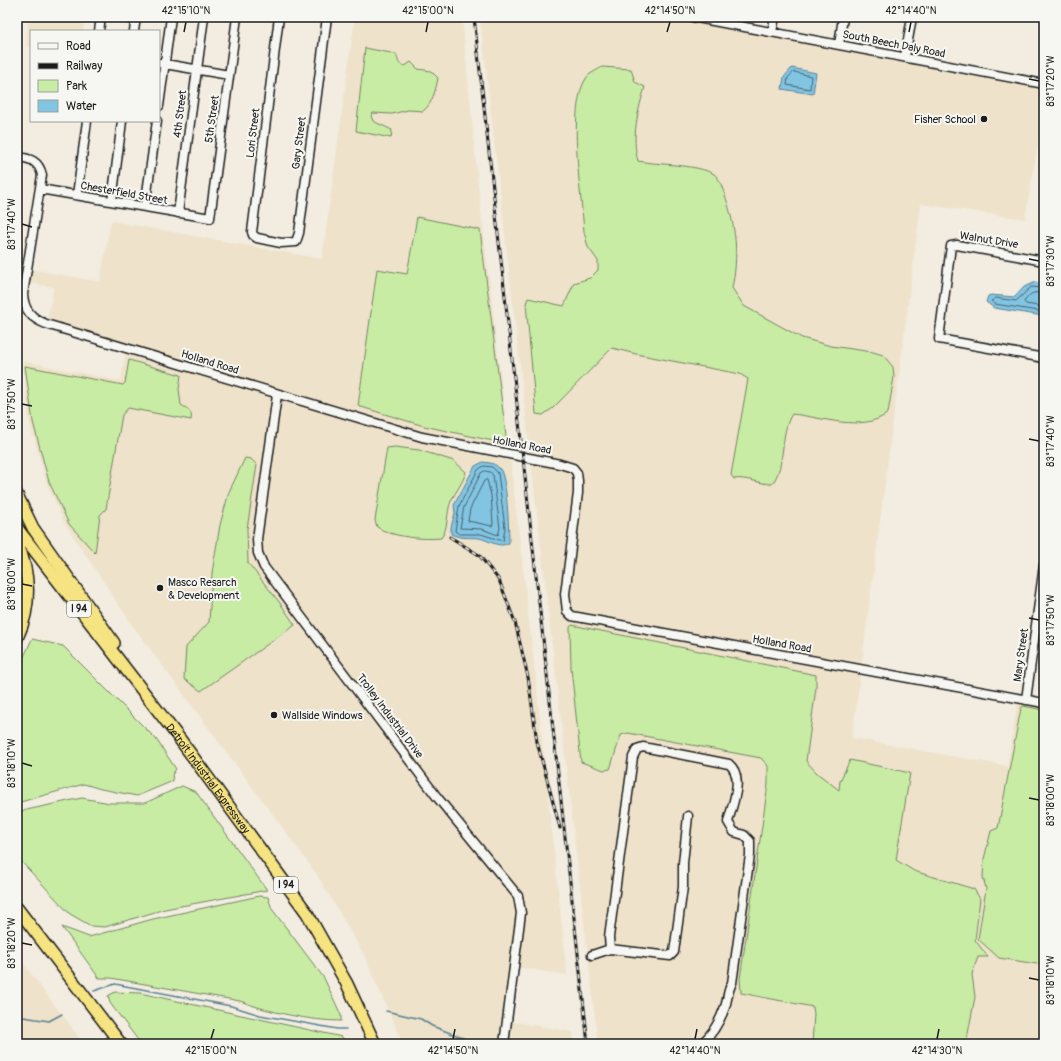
<svg xmlns="http://www.w3.org/2000/svg" width="1061" height="1061" viewBox="0 0 1061 1061" font-family="Pangolin,sans-serif">
  <style>
    .built { fill: #eee2ca }
    .green { fill: #c9eca5; stroke: #728460 }
    .water { fill: #82c5e3; stroke: #598193 }
    .lines { fill: none; stroke-linecap: round; stroke-linejoin: round }
    .shore { stroke: #45606c; stroke-width: 1 }
    .stream { stroke: #598193; stroke-width: 1.5 }
    .minor-casing { stroke: #1c1c1c; stroke-width: 11 }
    .highway-casing { stroke: #1c1c1c; stroke-width: 14 }
    .minor { stroke: #f6f6f2; stroke-width: 8 }
    .highway { stroke: #f6e381; stroke-width: 11 }
    .rail-casing { stroke: #1c1c1c; stroke-width: 3 }
    .rail { stroke: #f6f6f2; stroke-width: 1.5; stroke-dasharray: 4.5; stroke-linecap: butt }
    .ticks { fill: none; stroke: #1c1c1c; stroke-width: 1.5 }
    .poi-dot { fill: #1c1c1c; stroke: #f6f6f2; stroke-width: 1.5 }
    .labels { text-anchor: middle; dominant-baseline: central; stroke-width: 4; stroke-linejoin: round; paint-order: stroke }
    .shield { fill: #f6f6f2; stroke: #5d5d5c; stroke-width: 1 }
    .shield-label { font-size: 10px; font-weight: bold; fill: #1c1c1c }
    .street-label { font-size: 11px; fill: #1c1c1c; stroke: #f6f6f2 }
    .poi-label { font-size: 11px; fill: #1c1c1c; stroke: #f6f6f2; text-anchor: start }
    .neatline { fill: none; stroke: #1c1c1c; stroke-width: 1.5 }
    .ticks-label { font-size: 10px; text-anchor: middle; fill: #1c1c1c }
  </style>
  <rect width="100%" height="100%" fill="#f2ede0"/>
  <filter id="ink" filterUnits="userSpaceOnUse"><feTurbulence type="fractalNoise" baseFrequency=".025" numOctaves="2"/><feDisplacementMap in="SourceGraphic" scale="8" xChannelSelector="R" yChannelSelector="G"/><feConvolveMatrix kernelMatrix="1 2 1 2 8 2 1 2 1" color-interpolation-filters="sRGB"/></filter>
  <g filter="url(#ink)">
    <!-- built -->
    <path class="built" d="M28,17H85L83,31H31V47H27Z
      M355,17H462L478,184L535,672L567,975L510,966L503,1020L573,1032L574,1044H403L363,953L316,873L133,626L65,524L47,484L29,421L23,361L121,381L127,345L47,320L54,287L28,283L30,269L100,282L111,221L322,259Z
      M480,17H665L1044,90V108L1025,219L921,204L852,738L1007,766L1018,701L1044,705V1044H598Z
      M17,956L29,971L84,1044H17Z"/>
    <!-- green -->
    <path class="green" d="M365,48L396,54C399,60 397,65 405,66L411,62L418,69L431,71L438,78C436,89 432,105 423,111L408,110L392,114L373,113L371,116L373,121L392,130L391,138L356,131Z
      M602,67L631,69L635,82L645,87C638,110 631,137 638,161C658,165 697,164 714,174C720,178 722,188 725,195C736,228 739,255 732,288L744,306L802,338L831,346L873,352L883,355L893,367L894,377L888,413C863,433 822,417 792,414C779,434 787,464 772,484C759,484 747,477 734,479L731,475L748,379L740,374L636,354L612,348L553,408L543,415L536,414L526,303L528,298L564,306L574,283L590,278L598,270V261L588,247L584,232C582,197 566,105 587,77C590,73 598,70 602,67Z
      M417,217L480,230L507,444L424,426L358,406L377,269L407,274Z
      M129,360L181,375L179,389L181,405C188,409 193,411 191,420L128,408L122,415L106,509L100,515L95,553L69,524L49,482L33,422L25,366L123,385L125,383Z
      M395,447L419,450L454,461L466,472C463,483 456,491 451,501C446,513 449,528 441,538C424,540 391,537 377,527L375,520L387,448Z
      M245,458L251,459L257,465L247,529L248,563L280,603L295,625L201,691L184,679L186,647L209,622L212,573L220,525L229,492Z
      M17,550L24,594L17,628Z
      M572,625L816,675V688L806,761L817,773L839,790L840,781L850,760L910,773L896,860L914,871L974,889L980,899L975,940L988,957H978L972,974L975,997L966,1044H812L814,1014L813,1007L741,993L740,979L768,784V766L761,758L628,733L621,735L610,769L604,770L581,762L571,668L570,627Z
      M32,639L63,646L156,739L176,769L172,775L173,781L137,796L101,789L84,784L17,803V672Z
      M1023,706L1044,710V950L1042,962L1037,964L999,958L978,939L986,889L983,877L984,859L991,831L998,828L1021,708Z
      M182,786L196,792L267,890L165,909L105,927L91,926L70,914L17,857V812L82,798L110,803H145Z
      M259,896L268,897L272,909L324,978L341,1015V1021C311,1021 268,1012 240,1001L111,978H99L62,927L89,937L153,919Z
      M115,992L140,993L342,1037L346,1044H141L110,1003L108,996Z"/>
    <!-- water -->
    <path class="water" d="M792,68L816,73L813,94L782,89L784,77Z
      M1036,282L1044,285L1043,316L994,308L986,302L988,296L991,295L1015,297L1024,287Z
      M483,462C490,463 495,463 500,469C507,478 509,529 509,543C499,549 489,540 479,538C469,537 461,539 451,534V527L455,513L454,505L475,466Z"/>
    <g class="lines">
      <!-- shore -->
      <path class="shore" d="M794,72L811,76L810,89L787,85L788,78Z
        M1044,288L1031,287L1016,301L996,298L991,301L995,304L1044,312
        M1044,293C1033,292 1031,292 1024,302L1026,304L1044,307
        M484,466L492,467L498,473L505,528L503,541L481,534H459L455,531L459,506L478,470Z
        M485,471L490,472L493,475L500,528L498,535L482,529L460,528L464,507L481,473Z
        M487,480L491,495L493,524L492,526L468,521L470,509L484,481Z"/>
      <!-- stream -->
      <path class="stream" d="M94,991L115,984L231,1006L260,1015L337,1029H346
        M386,1011L421,1019L432,1026L479,1044
        M17,1016L49,1021L62,1014"/>
      <defs>
        <path id="minor" d="M279,17L252,232L253,235L257,238L281,243L296,242L299,233L327,17
          M692,17L1044,84
          M99,31L101,17
          M134,31L136,17
          M772,32L775,17
          M839,45L843,17
          M905,57L912,17
          M159,63L229,75
          M159,106L171,17
          M17,157C30,158 39,161 42,175L23,294C24,310 31,318 46,324L422,437L560,464L573,468L577,473L578,481V493L565,594L567,611L572,616L1044,703
          M40,189L210,218L237,17
          M77,195L87,121
          M112,201L122,121
          M145,207L157,121
          M178,213L204,17
          M1044,261L957,245L951,246L939,339L1044,358
          M277,395L257,539L258,553L264,567L437,797L518,896L521,913L504,1044
          M1026,700L1044,565
          M610,949L670,956L674,952L683,887V863L688,816
          M592,955L610,949L609,937L633,757L637,749L643,747L729,764C745,777 732,805 728,822L734,832L744,835L750,841V855L732,983C727,992 728,999 725,1007C720,1021 712,1035 701,1044"/>
        <g id="highway">
          <path d="M17,495L33,528L114,643"/>
          <path id="s1" d="M17,528L179,738L307,913L347,984L375,1044"/>
          <path d="M17,542C30,573 32,607 17,638"/>
          <path d="M17,908L121,1044"/>
        </g>
      </defs>
      <!-- minor casing -->
      <use href="#minor" class="minor-casing"/>
      <!-- highway casing -->
      <use href="#highway" class="highway-casing"/>
      <!-- minor -->
      <use href="#minor" class="minor"/>
      <!-- highway -->
      <use href="#highway" class="highway"/>
      <defs>
        <path id="rail" d="M474,17L588,1044
          M450,537L479,555L499,580L515,622L528,677L537,742L560,828"/>
      </defs>
      <!-- rail casing -->
      <use href="#rail" class="rail-casing"/>
      <!-- rail -->
      <use href="#rail" class="rail"/>
    </g>
  </g>
  <!-- ticks -->
  <path class="ticks" d="M184,32L186,22M426,32L428,22M667,32L670,22M909,32L911,22M1029,79L1039,81M22,224L32,227M1029,259L1039,261M22,404L32,406M1029,439L1039,441M22,584L32,586M1029,618L1039,620M22,763L32,766M1029,798L1039,800M22,943L32,945M1029,978L1039,980M211,1039L214,1029M453,1039L455,1029M695,1039L697,1029M937,1039L939,1029"/>
  <!-- markers -->
  <g class="poi-dot">
    <circle cx="984" cy="119" r="4"/>
    <circle cx="160" cy="588" r="4"/>
    <circle cx="274" cy="715" r="4"/>
  </g>
  <g class="labels">
    <!-- shield labels -->
    <g class="shield">
      <rect x="67" y="601" width="24" height="16" rx="3"/>
      <rect x="274" y="877" width="24" height="16" rx="3"/>
    </g>
    <g class="shield-label">
      <text x="79" y="609">I 94</text>
      <text x="286" y="885">I 94</text>
    </g>
    <!-- street labels -->
    <g class="street-label">
      <text transform="translate(894 44) rotate(11)">South Beech Daly Road</text>
      <text transform="translate(180 114) rotate(-83)">4th Street</text>
      <text transform="translate(212 119) rotate(-82)">5th Street</text>
      <text transform="translate(253 133) rotate(-83)">Lori Street</text>
      <text transform="translate(299 143) rotate(-83)">Gary Street</text>
      <text transform="translate(124 193) rotate(10)">Chesterfield Street</text>
      <text transform="translate(989 240) rotate(9)">Walnut Drive</text>
      <text transform="translate(210 362) rotate(17)">Holland Road</text>
      <text transform="translate(522 445) rotate(11)">Holland Road</text>
      <text transform="translate(782 644) rotate(10)">Holland Road</text>
      <text transform="translate(1021 655) rotate(-82)">Mary Street</text>
      <text transform="translate(390 716) rotate(53)">Trolley Industrial Drive</text>
      <text stroke="none"><textPath href="#s1" startOffset="315">Detroit Industrial Expressway</textPath></text>
    </g>
    <!-- poi labels -->
    <g class="poi-label">
      <text x="976" y="119" text-anchor="end">Fisher School</text>
      <text x="168" y="582">Masco Resarch<tspan x="168" dy="13">&amp; Development</tspan></text>
      <text x="282" y="715">Wallside Windows</text>
    </g>
  </g>
  <!-- margin -->
  <rect width="1061" height="1061" fill="none" stroke="#f6f6f2" stroke-width="44"/>
  <!-- legend -->
  <rect x="30" y="30" width="130" height="92" fill="#f6f6f2" stroke="#9f9f9c"/>
  <rect x="38" y="43" width="20" height="6" fill="#f6f6f2" stroke="#9f9f9c"/>
  <text x="66" y="50" font-size="12" fill="#1c1c1c">Road</text>
  <rect x="38" y="63" width="20" height="6" fill="#1c1c1c" stroke="#9f9f9c"/>
  <text x="66" y="70" font-size="12" fill="#1c1c1c">Railway</text>
  <rect x="38" y="80" width="20" height="12" fill="#c9eca5" stroke="#9f9f9c"/>
  <text x="66" y="90" font-size="12" fill="#1c1c1c">Park</text>
  <rect x="38" y="100" width="20" height="12" fill="#82c5e3" stroke="#9f9f9c"/>
  <text x="66" y="110" font-size="12" fill="#1c1c1c">Water</text>
  <rect x="22" y="22" width="1017" height="1017" class="neatline"/>
  <g class="ticks-label">
    <text x="186" y="14">42°15'10"N</text>
    <text x="428" y="14">42°15'00"N</text>
    <text x="670" y="14">42°14'50"N</text>
    <text x="911" y="14">42°14'40"N</text>
    <text transform="translate(1050 81) rotate(-90)" y="4">83°17'20"W</text>
    <text transform="translate(11 224) rotate(-90)" y="4">83°17'40"W</text>
    <text transform="translate(1050 261) rotate(-90)" y="4">83°17'30"W</text>
    <text transform="translate(11 404) rotate(-90)" y="4">83°17'50"W</text>
    <text transform="translate(1050 441) rotate(-90)" y="4">83°17'40"W</text>
    <text transform="translate(11 584) rotate(-90)" y="4">83°18'00"W</text>
    <text transform="translate(1050 620) rotate(-90)" y="4">83°17'50"W</text>
    <text transform="translate(11 763) rotate(-90)" y="4">83°18'10"W</text>
    <text transform="translate(1050 800) rotate(-90)" y="4">83°18'00"W</text>
    <text transform="translate(11 943) rotate(-90)" y="4">83°18'20"W</text>
    <text transform="translate(1050 980) rotate(-90)" y="4">83°18'10"W</text>
    <text x="211" y="1054">42°15'00"N</text>
    <text x="453" y="1054">42°14'50"N</text>
    <text x="695" y="1054">42°14'40"N</text>
    <text x="937" y="1054">42°14'30"N</text>
  </g>
</svg>
